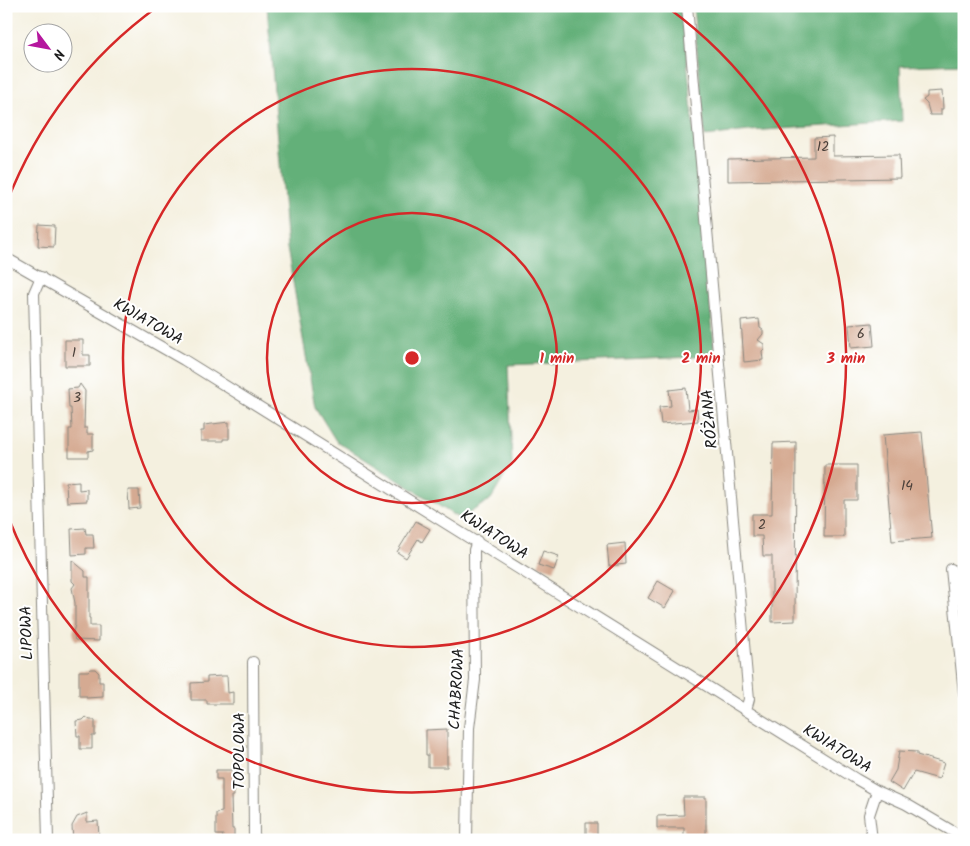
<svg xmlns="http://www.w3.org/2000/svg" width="970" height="846" viewBox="0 0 970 846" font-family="Kalam,sans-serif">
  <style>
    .forest { fill: #63b079; stroke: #40664a }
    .building { fill: #d5aa92 }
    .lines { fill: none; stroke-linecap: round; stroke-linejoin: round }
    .minor-casing { stroke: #88867e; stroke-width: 12 }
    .minor { stroke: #fff; stroke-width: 10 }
    .ring { fill: none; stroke: #d62828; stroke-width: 2.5 }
    .labels { text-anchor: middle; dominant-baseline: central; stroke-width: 4; stroke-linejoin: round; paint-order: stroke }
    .number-label { font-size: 14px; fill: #4a403a }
    .street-label { font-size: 16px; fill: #1c1c1c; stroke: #fff }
    .centre { fill: #d62828; stroke: #fff; stroke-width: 2.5 }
    .ring-label { font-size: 15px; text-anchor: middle; font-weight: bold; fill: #d62828; stroke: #fff; stroke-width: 4; stroke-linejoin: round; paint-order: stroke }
  </style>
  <rect width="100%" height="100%" fill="#fff"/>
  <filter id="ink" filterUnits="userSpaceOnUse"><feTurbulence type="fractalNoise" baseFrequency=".02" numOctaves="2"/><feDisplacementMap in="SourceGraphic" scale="10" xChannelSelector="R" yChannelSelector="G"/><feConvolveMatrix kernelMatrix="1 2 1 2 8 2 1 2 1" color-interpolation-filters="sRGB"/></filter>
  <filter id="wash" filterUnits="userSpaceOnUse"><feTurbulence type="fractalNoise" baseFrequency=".0096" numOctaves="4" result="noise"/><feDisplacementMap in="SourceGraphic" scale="20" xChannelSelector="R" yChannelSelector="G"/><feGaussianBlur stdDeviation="1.12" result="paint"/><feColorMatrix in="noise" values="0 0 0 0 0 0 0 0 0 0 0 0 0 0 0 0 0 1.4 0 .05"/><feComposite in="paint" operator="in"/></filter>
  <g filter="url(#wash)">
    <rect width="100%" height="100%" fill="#f4f0df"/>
    <!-- forest -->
    <path class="forest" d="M267,6H682L715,356L508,365L512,464L491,499L460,519L336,441L315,407L287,248Z
      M693,6H964V64L900,66L902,121L749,131L705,136Z"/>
    <g id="blocks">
      <!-- building -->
      <path class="building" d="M942,91L943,109H941V115H930L927,104L923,100L927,97V92Z
        M833,137V156L899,155L900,178L728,181V159L814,157V138Z
        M39,225L55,226L54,247L38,246Z
        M759,319L760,328L763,330V334L758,340L764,344V349L762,351L763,360L744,362L741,321Z
        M872,323L874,346L851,348L849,325Z
        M65,340H83V355H90V366H65Z
        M80,384L85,391L84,428H87V434H93V450L88,451V457H69V429H72L71,408H69L68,389L78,388Z
        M686,388L688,410L697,409L698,421L661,424L659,407L671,406L669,390Z
        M229,422V439H223V441H201V431H204V425Z
        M922,432L932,538L892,541L883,435Z
        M796,442L795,621L772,622V556H763L762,536H752V514H772L773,443Z
        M825,465H857V500H844V537H824Z
        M79,481V490L87,489V501L67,502L66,482Z
        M128,490H139L140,508L129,509Z
        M416,521L430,529L422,542L418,539L406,558L397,552Z
        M85,528L86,534H93L94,548H86V554L72,555L71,529Z
        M625,543L626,564L609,566L607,545Z
        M543,551L559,556L554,570L538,565Z
        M72,560L85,571V577H89V618H90V626H99V641L75,640L73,632L75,625V603L72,588L75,584L72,581Z
        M658,581L675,591L665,608L648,598Z
        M90,669H95L99,673V682H103V697L86,698V696H79V671H88Z
        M222,676H227L228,693L233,692V704H207V700H191V683L207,682V677Z
        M86,717L90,720H95V736H92V749H80V736H77L76,721L83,720Z
        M447,729V767H428V755H426V730Z
        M899,751L917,752V755L944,763L939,779L914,772L903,791L889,782L896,770Z
        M216,770H233L234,796H231L232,829H234V840H222L223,835H216V813L222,812V779H216Z
        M683,797H706V840H684V828H657V816L684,815Z
        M87,813V822L98,821L99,837L73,840L72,826L77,817Z
        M586,823H597V836H586Z"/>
    </g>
  </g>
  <g filter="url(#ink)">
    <use href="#blocks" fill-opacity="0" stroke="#88867e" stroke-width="1"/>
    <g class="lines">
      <defs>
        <path id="minor" d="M687,6L749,699L746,710
          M6,258L184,360L856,779L877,791L906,804L964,838
          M41,277L34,293L48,840
          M951,569L964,693
          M253,662L254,840
          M467,840L469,728L475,680L474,550L477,541
          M872,840L869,815L877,791"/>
      </defs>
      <!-- minor casing -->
      <use href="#minor" class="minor-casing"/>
      <!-- minor -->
      <use href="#minor" class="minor"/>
    </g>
  </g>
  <!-- distance rings -->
  <g class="ring">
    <circle cx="412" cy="358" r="145"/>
    <circle cx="412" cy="358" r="289"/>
    <path d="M7 202A434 434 0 0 1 157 7M667 7A434 434 0 1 1 7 514"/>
  </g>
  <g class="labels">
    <!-- number labels -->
    <g class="number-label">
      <text x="823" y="147">12</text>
      <text x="861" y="334">6</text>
      <text x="74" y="353">1</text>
      <text x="77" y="398">3</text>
      <text x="907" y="486">14</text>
      <text x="762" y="525">2</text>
    </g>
    <!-- street labels -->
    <g class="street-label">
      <text transform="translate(148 322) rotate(30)">KWIATOWA</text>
      <text transform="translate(710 419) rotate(-95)">RÓŻANA</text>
      <text transform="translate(494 535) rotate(33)">KWIATOWA</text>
      <text transform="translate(27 633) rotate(-92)">LIPOWA</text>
      <text transform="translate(457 689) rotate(-87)">CHABROWA</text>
      <text transform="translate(837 749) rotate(32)">KWIATOWA</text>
      <text transform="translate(239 751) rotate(-90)">TOPOLOWA</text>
    </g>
  </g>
  <circle cx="412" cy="358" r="8" class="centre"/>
  <g class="ring-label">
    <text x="557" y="363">1 min</text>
    <text x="701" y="363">2 min</text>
    <text x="846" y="363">3 min</text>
  </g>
  <!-- margin -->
  <rect width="970" height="846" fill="none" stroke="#fff" stroke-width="25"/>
  <!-- north arrow -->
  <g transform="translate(48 48) rotate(122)"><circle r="24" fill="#ffffff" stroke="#a4a4a4"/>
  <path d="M0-4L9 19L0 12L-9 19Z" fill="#b5179e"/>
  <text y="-8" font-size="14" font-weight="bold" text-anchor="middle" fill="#1c1c1c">N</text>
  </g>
</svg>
